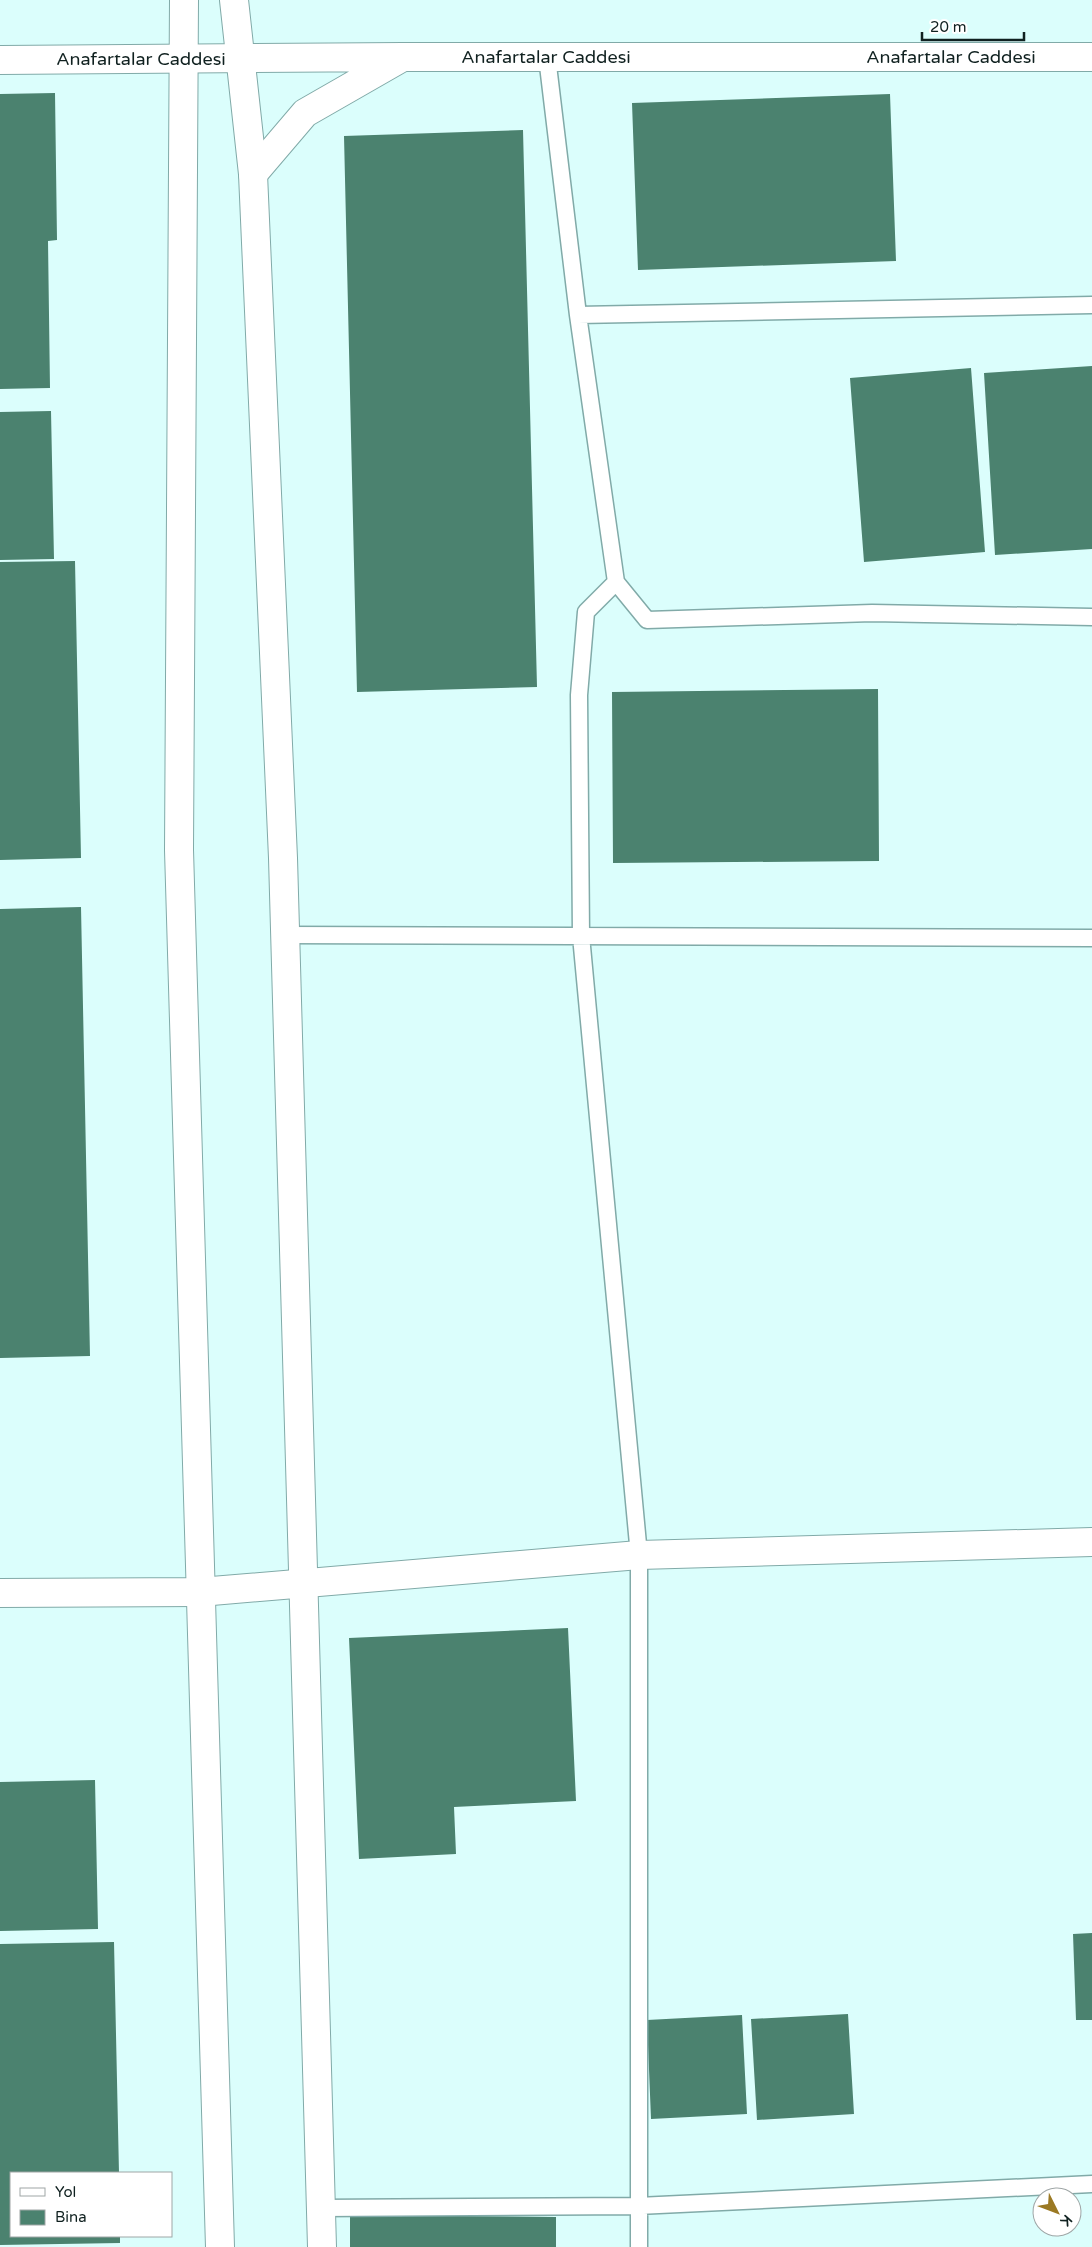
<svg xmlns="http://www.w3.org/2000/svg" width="1092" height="2247" viewBox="0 0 1092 2247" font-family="'Varela Round',sans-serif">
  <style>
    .building { fill: #4b826f }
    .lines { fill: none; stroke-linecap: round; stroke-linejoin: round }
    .lane-casing { stroke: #81aaa8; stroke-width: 19 }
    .street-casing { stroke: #81aaa8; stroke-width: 30 }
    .secondary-casing { stroke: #81aaa8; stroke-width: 30 }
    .primary-casing { stroke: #81aaa8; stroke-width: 30 }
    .lane { stroke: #fff; stroke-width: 16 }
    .street { stroke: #fff; stroke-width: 28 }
    .secondary { stroke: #fff; stroke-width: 28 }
    .primary { stroke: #fff; stroke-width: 28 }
    .labels { text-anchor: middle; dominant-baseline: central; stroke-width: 4; stroke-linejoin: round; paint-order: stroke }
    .street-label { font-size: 18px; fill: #102120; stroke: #fff }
  </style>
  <rect width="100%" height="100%" fill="#dbfefc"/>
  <!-- building -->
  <path class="building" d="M55,93L57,240L48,241L50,388L0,389V94Z
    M890,94L896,261L638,270L632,103Z
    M523,130L537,687L357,692L344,136Z
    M1092,366V549L995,555L984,373Z
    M971,368L985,552L864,562L850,378Z
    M51,411L54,559L0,560V412Z
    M75,561L81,858L0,860V562Z
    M878,689L879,861L613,863L612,692Z
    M81,907L90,1356L0,1358V909Z
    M568,1628L576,1801L454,1807L456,1854L359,1859L349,1638Z
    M95,1780L98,1929L0,1931V1782Z
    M1092,1933V2020H1076L1073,1934Z
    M114,1942L119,2173H11V2236H120V2243L0,2245V1944Z
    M848,2014L854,2114L757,2120L751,2019Z
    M742,2015L747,2114L651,2119L647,2020Z
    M350,2215L556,2217V2247H350Z"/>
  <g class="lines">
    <defs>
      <path id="lane" d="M547,57L578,315L616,582L647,620L872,613L1092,617
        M578,315L1092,305
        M616,582L586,612L579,695L581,936L639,1555V2247
        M285,935L1092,938
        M321,2208L638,2206L1092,2184"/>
      <path id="street" d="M0,1593L200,1592L639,1555L1092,1542"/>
      <path id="secondary" d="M184,0L179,850L220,2247
        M234,0L253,174L283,858L322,2247"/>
      <path id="primary" d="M0,60L403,57H1092
        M253,174L305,113L401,58"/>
    </defs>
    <!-- lane casing -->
    <use href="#lane" class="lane-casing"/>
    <!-- street casing -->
    <use href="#street" class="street-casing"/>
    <!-- secondary casing -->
    <use href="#secondary" class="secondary-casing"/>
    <!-- primary casing -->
    <use href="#primary" class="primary-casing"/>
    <!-- lane -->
    <use href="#lane" class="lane"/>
    <!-- street -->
    <use href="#street" class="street"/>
    <!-- secondary -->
    <use href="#secondary" class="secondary"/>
    <!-- primary -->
    <use href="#primary" class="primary"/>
  </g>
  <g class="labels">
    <!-- street labels -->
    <g class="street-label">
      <text x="546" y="57">Anafartalar Caddesi</text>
      <text x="951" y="57">Anafartalar Caddesi</text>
      <text x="141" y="59">Anafartalar Caddesi</text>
    </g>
  </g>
  <!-- legend -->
  <rect x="10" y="2172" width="162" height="65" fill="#ffffff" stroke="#9fa6a6"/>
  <rect x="20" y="2188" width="25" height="8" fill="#ffffff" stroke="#9fa6a6"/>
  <text x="55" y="2197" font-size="15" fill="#102120">Yol</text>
  <rect x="20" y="2210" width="25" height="15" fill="#4b826f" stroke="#9fa6a6"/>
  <text x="55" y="2222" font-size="15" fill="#102120">Bina</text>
  <!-- north arrow -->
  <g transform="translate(1057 2212) rotate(132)"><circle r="24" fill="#ffffff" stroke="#9fa6a6"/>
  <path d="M0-4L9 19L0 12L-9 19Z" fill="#9b7923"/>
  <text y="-8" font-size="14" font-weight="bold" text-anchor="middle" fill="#102120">K</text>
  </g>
  <!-- scale -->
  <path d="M922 32v8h102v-8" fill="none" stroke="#102120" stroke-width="2.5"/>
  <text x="930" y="32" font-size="15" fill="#102120" stroke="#ffffff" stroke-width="4" paint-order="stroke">20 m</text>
</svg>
